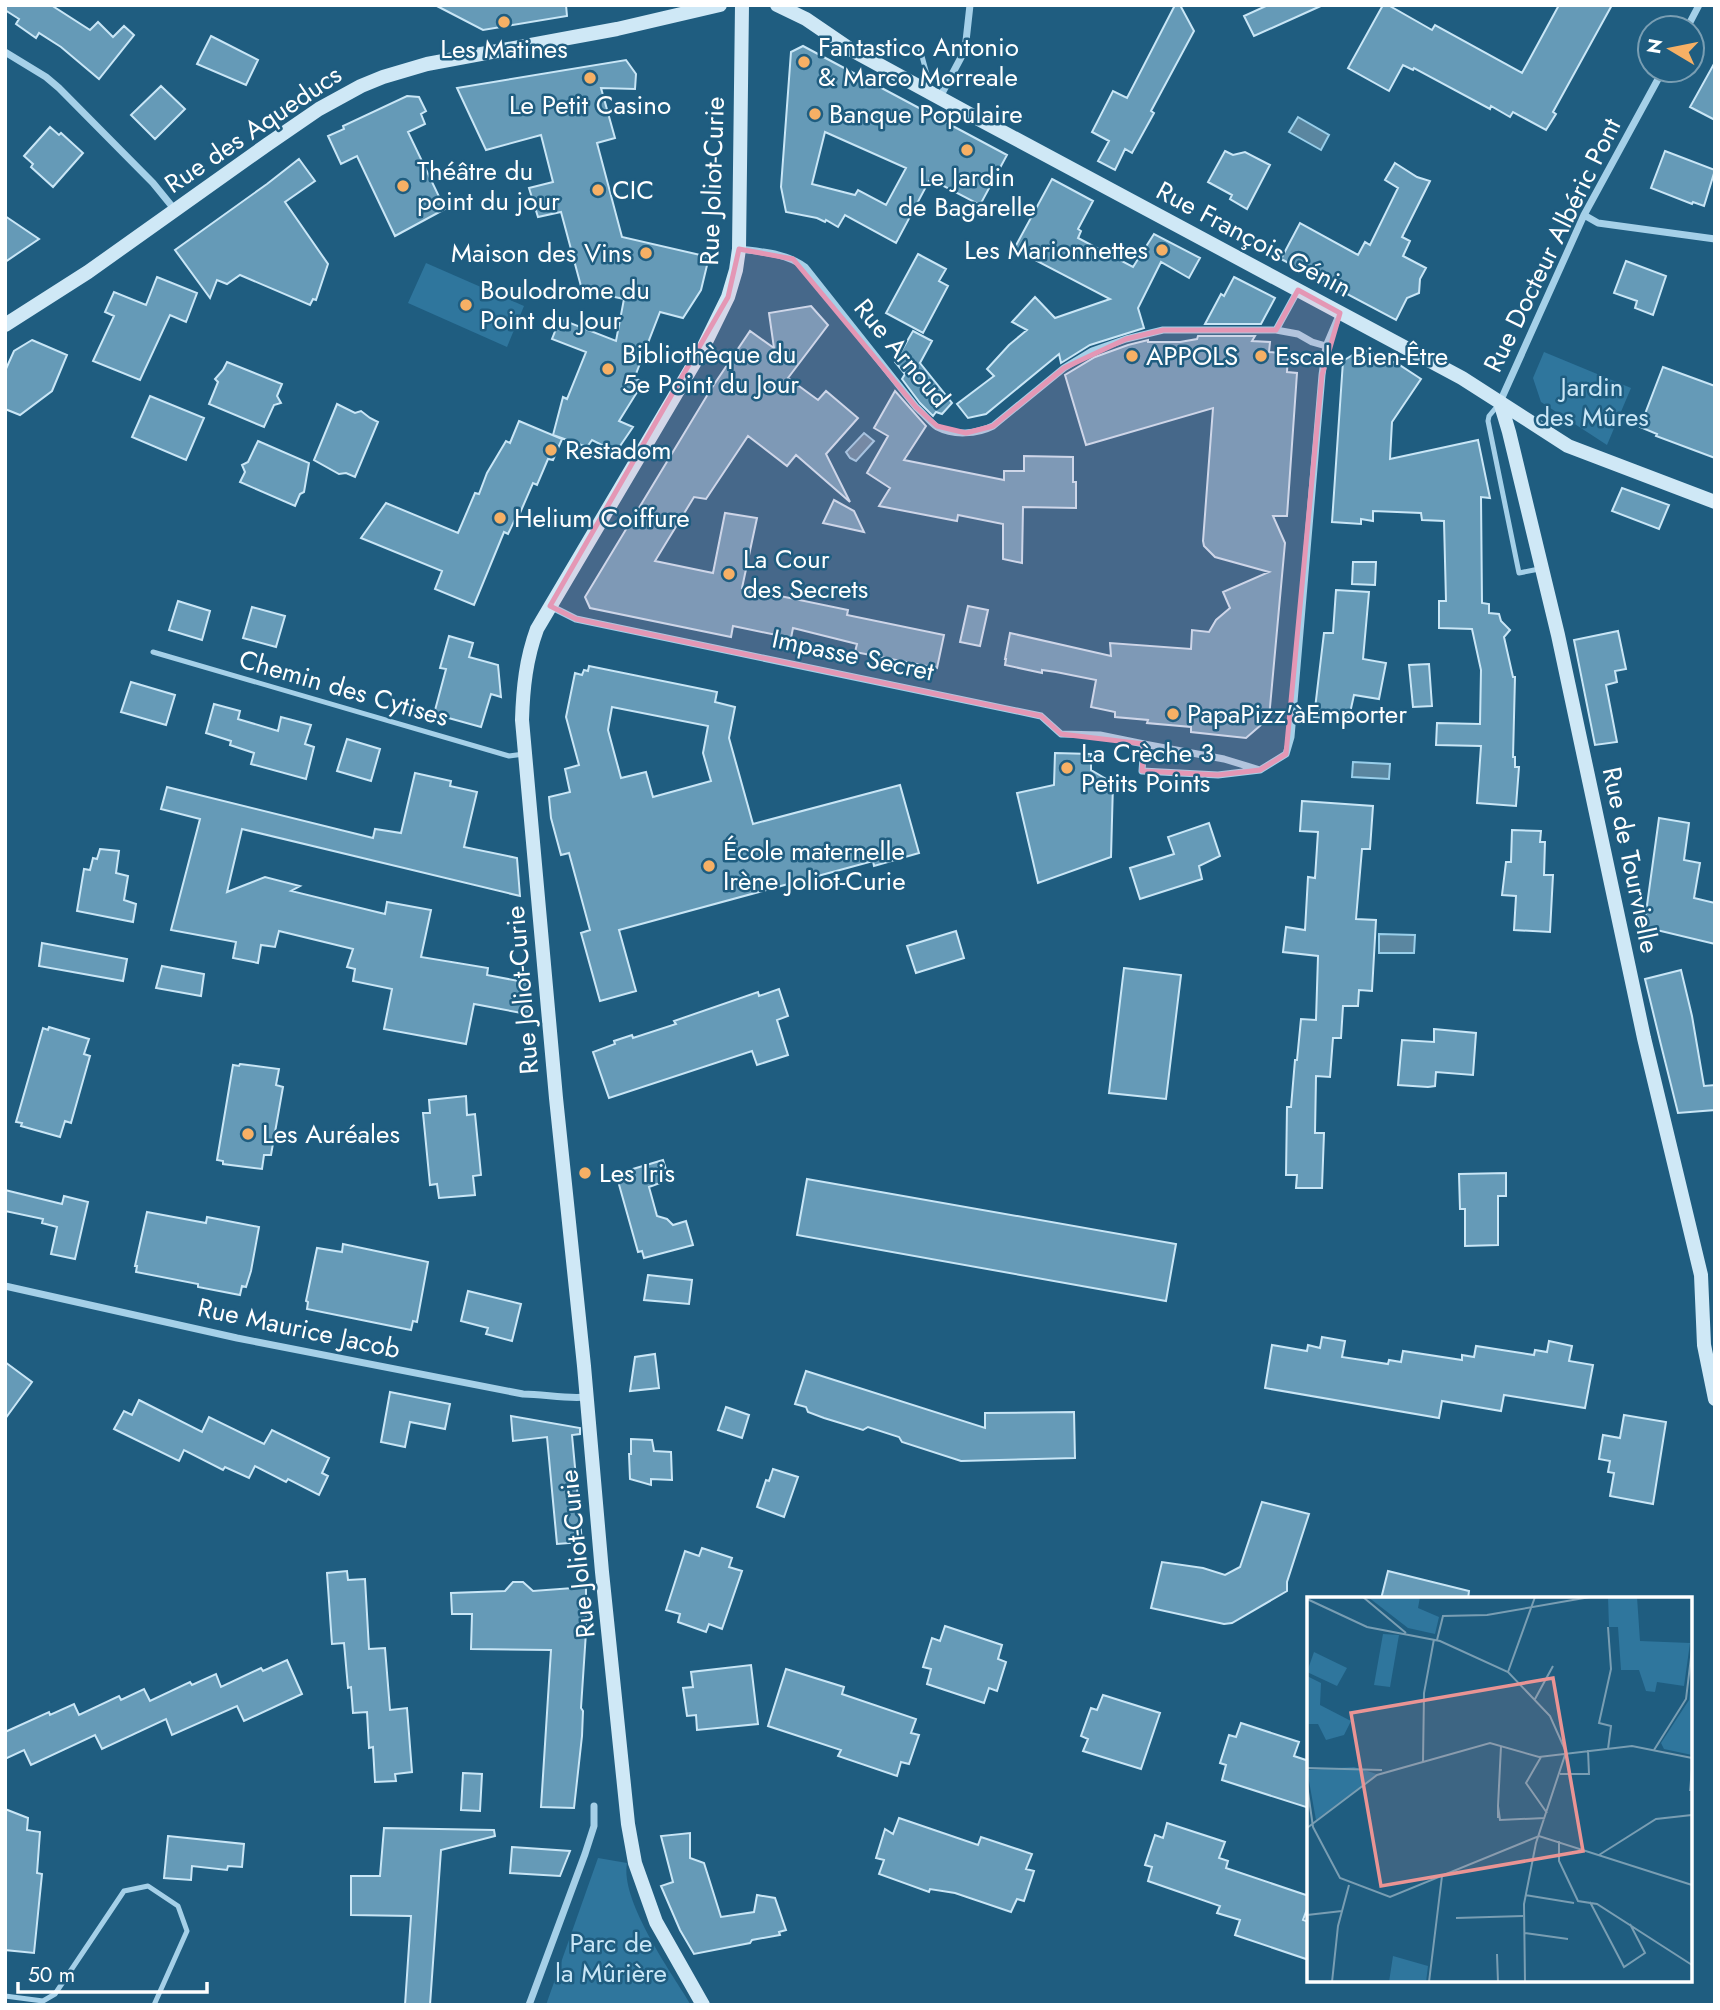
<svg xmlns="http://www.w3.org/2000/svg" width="1720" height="2010" viewBox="0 0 1720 2010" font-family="Jost,sans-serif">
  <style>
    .green { fill: #2f769d }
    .water { fill: #5a86a0; stroke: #98ceea; stroke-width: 2 }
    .building { fill: #659ab7; stroke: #c9e6f6; stroke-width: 2; fill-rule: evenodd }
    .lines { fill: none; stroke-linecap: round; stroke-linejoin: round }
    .lane { stroke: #a5d0e8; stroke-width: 5 }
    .street { stroke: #a5d0e8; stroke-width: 7 }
    .secondary { stroke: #cfe8f6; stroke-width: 14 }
    .marked { fill: #e497b5; fill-opacity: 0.2; stroke: #e497b5; stroke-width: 5; stroke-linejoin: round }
    .poi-dot { fill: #f6b065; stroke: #1f5d80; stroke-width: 2.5 }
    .labels { text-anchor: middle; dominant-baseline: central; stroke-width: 5; stroke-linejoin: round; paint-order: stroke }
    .poi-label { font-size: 26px; fill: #fff; stroke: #1f5d80; text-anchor: start }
    .street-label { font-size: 26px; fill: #fff; stroke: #1f5d80 }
    .park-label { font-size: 26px; fill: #c9e6f6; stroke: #1f5d80 }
    .inset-road { fill: none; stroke: #799eb3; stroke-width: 2 }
    .view { fill: #ea9494; fill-opacity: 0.15; stroke: #ea9494; stroke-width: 3.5 }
    .inset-edge { fill: none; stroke: #fff; stroke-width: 3.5 }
  </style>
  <rect width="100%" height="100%" fill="#1f5d80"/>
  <!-- green -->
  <path class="green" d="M426,263L524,306L507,347L408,303Z
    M1544,352L1631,388L1607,445L1541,402L1533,378Z
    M598,1858L627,1863C620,1901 671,1972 691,2005H546Z"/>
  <!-- water -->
  <path class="water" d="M1298,117L1329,135L1321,150L1289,132Z
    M864,433L874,441L856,461L850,458L846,452Z
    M1353,762L1390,764L1389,779L1352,777Z
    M1379,934L1415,935L1414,953H1379Z"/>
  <!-- building -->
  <path class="building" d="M5,5H51L90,30L98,22L113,37L124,26L134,35L99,79L61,47L39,33L36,38L16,24L19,19L5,10Z
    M435,5H566L567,16L483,30Z
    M1175,5H1180L1194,31L1151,111L1154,113L1132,153L1125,149L1115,170L1098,161L1109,141L1092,132L1113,91L1127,98Z
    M1268,5H1323L1254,36L1244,16Z
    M1383,5H1388L1432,30L1435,25L1522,73L1559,5H1612L1553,112L1556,114L1546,130L1513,112L1510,117L1491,106L1490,109L1414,68L1413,70L1403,65L1389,91L1348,68Z
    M211,36L258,60L246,85L197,64Z
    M803,46L1007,155L980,205L940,184L939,186L929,181L896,243L845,215L838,227L826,220L825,222L817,218L786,212L781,187L791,52ZM825,132L906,168L886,205L858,190L855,195L812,184Z
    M626,60L636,74L635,89L601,88L615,138L597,143L622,237L709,257L701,290L683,318L660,312L634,379L644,381L619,421L633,427L616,452L592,440L587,447L553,435L563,397L567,399L586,352L552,339L560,319L616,341L624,299L582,290L561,212L538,217L529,188L553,182L541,135L486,150L457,88Z
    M1715,62V120L1690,107Z
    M161,86L185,109L155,139L131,115Z
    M407,96L419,97L426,111L421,114L425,124L408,132L445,209L395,236L357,156L341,164L328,136L344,129L343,126Z
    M50,127L59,135L61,133L83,153L53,187L31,167L33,164L24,156Z
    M1225,151L1233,155L1245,152L1270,165L1247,209L1230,199L1232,195L1208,182Z
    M1665,151L1715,170L1704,206L1693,202L1692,204L1651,188Z
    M299,159L315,181L285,202L328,264L316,300L313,299L310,305L240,275L227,284L217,280L210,298L175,250L267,184Z
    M1395,163L1417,177L1430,181L1402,237L1410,241L1403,256L1426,268L1420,279L1419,293L1407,298L1396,320L1281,259L1300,223L1358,255L1365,242L1370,245L1398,188L1385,180Z
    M1052,179L1093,201L1078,229L1081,231L1078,238L1133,267L1154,234L1200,258L1189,278L1161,262L1138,308L1144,328L1090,345L1061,363L1059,354L986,414L968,418L957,404L994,376L987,369L1009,345L1027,330L1012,322L1035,297L1055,318L1110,299L1014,249Z
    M5,216L39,239L5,262Z
    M918,254L946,269L939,281L948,286L923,333L886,313Z
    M1626,261L1666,276L1653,315L1635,308L1637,301L1614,293Z
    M157,277L197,293L186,322L170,315L140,380L93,361L114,316L105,312L114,292L146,305Z
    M1234,277L1275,298L1261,324H1205L1221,294L1224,296Z
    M811,306L828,325L788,378L818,400L826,391L858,418L826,454L850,502L796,455L787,466L748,436L706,499L694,497L655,561L713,573L725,513L757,518L742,588L848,610L847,615L944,635L937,668L855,652L857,644L793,628L791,638L733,626L731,637L590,608L585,597L711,389L750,331L774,348L769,313Z
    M913,331L932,341L920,363L952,403L942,414L936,412L933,416L920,403L902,379L905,374L895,362Z
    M1198,336H1255L1252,341L1270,342L1269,352L1288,354L1287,372L1297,373L1287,516H1273L1285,543L1269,718L1246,738L1191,732V727L1147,723L1148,720L1115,717V712L1091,707L1096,680L1056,672L1042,670V673L1005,665L1006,659H1005L1010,633L1111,656L1110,643L1191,649L1192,630L1209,632L1216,620L1230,608L1223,592L1269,572L1215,557L1204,546L1203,541L1213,408L1086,445L1065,375L1095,357L1128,345L1148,340V342H1180L1197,339Z
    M32,340L67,355L52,391L20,415L5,409V371L14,351Z
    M1362,349L1398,364L1421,379L1392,422L1390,459L1478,440L1490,498L1481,497L1482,603L1489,604V613L1499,614L1501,621L1510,630L1504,637L1513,677H1515L1513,757H1515V767H1519L1516,806L1477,803L1481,746L1436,745L1437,723L1480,724L1481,670L1472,629L1439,628V601H1446L1444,521L1422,520L1421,513L1373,511V521L1361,519V524L1332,522L1343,361Z
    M227,362L282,384L277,396L281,403L274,405L264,427L209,404L218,382L215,379L223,370Z
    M1663,367L1715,386V458L1656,436L1657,434L1640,427Z
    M895,391L926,426L904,460L1004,480V471H1024V456L1073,457V482H1076V508L1023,507L1022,563L1003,559V524L958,515L957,521L879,506L890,488L867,473L888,436L874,428Z
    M150,396L204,418L186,460L132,437Z
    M337,404L355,413L361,411L370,418L378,422L355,477L346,473L339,474L314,460Z
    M519,421L562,439L553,460L548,459L537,485L533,483L520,513H518L508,534L504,532L474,605L435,589L442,571L361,538L386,503L458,533L475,493L479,494L487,473L506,441L510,443Z
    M258,441L309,463L304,492L300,494L295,506L240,482L245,472L242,465L248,462Z
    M1622,488L1669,505L1659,529L1612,511Z
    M834,500L854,511L864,532L823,523Z
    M1353,562H1376L1375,585L1352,584Z
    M1336,590L1369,592L1363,659L1386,663L1379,699L1354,695L1348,722L1314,717L1324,633H1333Z
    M178,601L210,611L202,640L169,630Z
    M968,606L988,610L980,646L960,642Z
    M252,607L285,616L276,647L243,638Z
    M1618,631L1626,669L1615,671L1617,682L1606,685L1617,742L1595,745L1574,640Z
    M449,636L473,643L469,657L498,665L501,697L491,694L481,727L434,714L446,669L440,668Z
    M1429,664L1432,706L1413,707L1409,665Z
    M589,666L717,692L715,702L735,707L729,738L753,824L900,785L919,853L874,866L873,861L619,930L636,991L600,1001L581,933L590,930L569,853L561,855L551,818L549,797L570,792L565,769L579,765L566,717L575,673L582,675L584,670L588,671ZM612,707L708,726L703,753L711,781L653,797L646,772L621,778L608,730Z
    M131,682L175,695L166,725L121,712Z
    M214,704L240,711L238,719L278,731L281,717L311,725L305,744L314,747L306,779L251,764L254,753L230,745L231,741L206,733Z
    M347,739L380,749L371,781L337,771Z
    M1055,753L1091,754V770L1113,783L1111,857L1038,883L1017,793L1054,785Z
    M415,773L451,781L450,786L477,792L464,847L517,858L520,896L242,829L227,892L265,877L300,886L291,891L385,914L387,902L431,910L421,957L488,968L487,975L529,983L532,1015L474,1004L466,1044L384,1029L392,989L353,981L355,969L347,967L353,949L279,931L275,947L261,945L258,963L233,958L236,942L171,930L200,819L161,809L167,787L373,838L375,829L401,833Z
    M1302,801L1373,806L1370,849H1362L1356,919L1376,920L1372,991L1359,990L1358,1006H1343L1341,1038H1333L1330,1077L1316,1076L1315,1133H1324L1322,1188H1296L1297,1175H1286L1287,1107H1291L1295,1060H1297L1301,1019L1316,1020L1318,956L1283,952L1286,927L1305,930L1308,877L1315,878L1318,832L1300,831Z
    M1659,818L1689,823L1684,860L1700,863L1694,898L1715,903V944L1644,927Z
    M1209,823L1220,856L1199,866L1202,879L1140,899L1130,868L1174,854L1168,837Z
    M1512,830L1541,831L1540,842H1545L1544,875H1553L1550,932L1514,930L1516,896L1502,895L1506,862H1511Z
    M100,849L119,851L116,873L128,876L124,900L136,904L133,922L77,911L84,869L90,870L93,858L97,859Z
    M956,931L964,958L916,973L907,946Z
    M42,943L127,959L123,981L39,966Z
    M162,966L204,974L201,996L156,988Z
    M1124,968L1181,975L1166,1099L1109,1093Z
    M1681,970L1692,1016L1704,1086L1715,1085V1110L1678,1113L1661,1045L1645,979Z
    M779,989L788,1016L777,1020L788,1055L757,1065L752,1051L609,1098L593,1052L615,1044L614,1041L632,1035L633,1038L676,1024L674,1021L758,992L759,996Z
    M49,1027L89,1039L84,1054L90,1056L71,1123L65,1121L60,1137L21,1126L22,1123L16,1122L43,1028L48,1030Z
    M1434,1029L1476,1033L1473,1075L1436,1072L1435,1086L1428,1087L1398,1085L1402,1040L1434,1042Z
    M240,1064L279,1069L276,1085L283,1087L271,1155H264L262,1169L223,1164V1161L217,1160L233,1065L239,1066Z
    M466,1096L467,1115L475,1114L481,1175L473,1176L475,1195L439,1198L437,1184L430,1185L423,1113H430L429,1100Z
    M663,1160L668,1176L663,1182L649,1187L657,1216L667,1219L673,1225L686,1221L693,1245L644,1258L642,1251L638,1252L616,1174Z
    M1506,1173V1196H1498V1245L1465,1246V1209H1460L1459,1174Z
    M807,1179L1176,1244L1166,1301L797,1235Z
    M5,1190L62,1204L64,1196L88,1202L75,1259L51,1254L57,1227L42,1223L43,1219L5,1211Z
    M147,1212L206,1223L207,1217L259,1227L251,1271L246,1287L242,1286L240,1295L198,1287V1284L136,1272L137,1266H135Z
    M343,1244L428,1262L417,1322L413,1321L411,1330L307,1309L308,1302L306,1301L317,1248L342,1252Z
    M648,1275L692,1280L689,1304L644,1300Z
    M468,1291L521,1304L512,1341L486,1334L488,1328L461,1321Z
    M1322,1337L1345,1341L1342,1357L1388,1364L1389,1360L1401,1362L1403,1351L1462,1360V1355L1474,1357L1476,1346L1534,1355L1535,1350L1547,1352L1549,1341L1572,1346L1569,1361L1593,1365L1585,1408L1504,1395L1501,1411L1442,1401L1439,1418L1265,1388L1272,1345L1307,1351L1308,1345L1320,1348Z
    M655,1354L659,1388L630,1391L635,1357Z
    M5,1362L32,1382L5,1419Z
    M806,1371L985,1428V1413L1074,1412L1075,1458L961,1461L902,1442L899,1437L868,1427L863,1430L824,1418L808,1412L806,1407L795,1404Z
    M390,1392L450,1404L445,1429L410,1422L405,1447L381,1442Z
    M139,1400L202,1432L209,1417L264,1444L272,1430L329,1458L322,1473L328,1476L319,1495L288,1479L286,1482L255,1466L249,1478L225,1467L223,1470L184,1450L179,1461L114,1429L124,1411L132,1415Z
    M726,1407L749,1415L742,1438L718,1430Z
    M1624,1415L1666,1422L1653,1504L1610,1496L1614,1473L1608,1472L1610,1461L1599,1459L1603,1435L1620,1438Z
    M511,1416L580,1428V1434L572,1435L582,1542L557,1544L547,1437L513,1441Z
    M631,1439L652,1440L654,1451L671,1452L672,1480L651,1479V1485L630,1479L629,1454H631Z
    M773,1469L798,1477L784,1517L757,1507L766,1480L769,1481Z
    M1262,1502L1309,1514L1287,1582V1591L1232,1623L1224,1624L1151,1608L1162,1562L1203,1568L1225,1575L1240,1567Z
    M702,1548L732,1558L729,1567L742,1571L722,1629L709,1624L706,1632L678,1622L680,1614L666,1610L685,1551L699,1556Z
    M347,1571L348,1580L365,1579L369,1649L385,1648L390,1710L407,1708L412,1772L395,1774L396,1781L375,1782L373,1747L369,1748L367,1712L353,1713L351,1687L348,1688L344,1643L332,1644L327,1573Z
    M1388,1571L1469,1591L1468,1599H1381Z
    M513,1582H523L533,1591L586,1587V1632L581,1708L583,1711L582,1736L574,1808L541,1807L551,1650L471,1649L472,1614H452L451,1593L505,1591Z
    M945,1626L1002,1645L998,1659L1006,1662L997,1691L989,1688L984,1703L927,1684L931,1669L923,1667L932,1638L940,1641Z
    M287,1660L302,1694L244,1721L237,1706L172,1735L166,1719L102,1749L95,1735L31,1765L24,1750L5,1759V1732L49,1712L50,1715L74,1704L79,1715L119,1696L121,1700L144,1689L150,1701L190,1682L192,1685L216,1674L221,1687L261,1668L263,1671Z
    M751,1665L758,1724L697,1730L696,1715L687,1716L683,1688L693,1687L691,1672Z
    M786,1669L844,1687L842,1694L916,1719L911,1733L919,1735L909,1764L901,1762L897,1776L838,1756L841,1750L768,1726Z
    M1103,1695L1160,1713L1141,1769L1083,1751L1088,1739L1081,1736L1091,1708L1097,1710Z
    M1241,1723L1299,1742L1294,1756L1309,1761V1808L1222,1780L1226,1765L1220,1763L1229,1735L1236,1737Z
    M463,1773L482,1774L480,1811L461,1810Z
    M5,1809L28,1818L27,1830L40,1832L37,1873L42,1874L34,1953L5,1950Z
    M899,1818L978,1845L981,1837L1032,1854L1026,1869L1034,1871L1024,1901L1017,1899L1011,1912L955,1893L930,1889L929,1892L879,1874L884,1860L876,1858L885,1829L893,1834Z
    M1167,1823L1225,1842L1219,1858L1228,1861L1226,1868L1309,1896V1904L1303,1920L1309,1922V1960L1235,1935L1240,1920L1217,1913L1220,1906L1148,1881L1152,1867L1145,1865L1155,1835L1163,1838Z
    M384,1828L494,1830L495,1836L441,1850L430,2005H405L411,1916L351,1915V1876H380Z
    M690,1833V1858L704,1863L721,1917L754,1912L757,1895L775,1898L786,1930L779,1932L780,1935L752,1940L750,1943L694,1954L680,1930L661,1886L673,1882L661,1836Z
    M168,1836L244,1844L242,1867L228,1866L227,1870L192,1866L191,1880L164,1878Z
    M512,1847L570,1851L560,1876L510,1873Z"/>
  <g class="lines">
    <!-- lane -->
    <path class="lane" d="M920,49L928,78L923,86
      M1499,404L1489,416L1488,421L1519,573L1539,569
      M153,652L509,756L524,754
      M5,1996L43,2001L55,1994L124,1891L148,1886L178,1906L187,1931L154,2005"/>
    <!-- street -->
    <path class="street" d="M1687,28L1699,5
      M5,52L46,77L59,88L153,183L175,210
      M940,97L965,50L970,5
      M1584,215L1598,223L1715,239
      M739,249C763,252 786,253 805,267L916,407C923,413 930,422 937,427C954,436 977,434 993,426L1064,368L1092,351L1126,339L1163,330H1276L1298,290
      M1276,330L1298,334L1312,342L1326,346
      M1500,402L1584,215L1663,70
      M550,606L576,619L1041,716L1061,734L1100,735L1144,744
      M1260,770L1224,759L1144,744L1142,771L1218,775L1260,770L1286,754L1291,737L1322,375L1326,346L1340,313
      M5,1286L237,1338L523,1394C544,1394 565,1399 586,1397
      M529,2005L585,1854L594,1826V1806"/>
    <!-- secondary -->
    <path class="secondary" d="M777,5L806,19L850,49L973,116L1462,378L1568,446L1715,502
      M5,325L88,272L268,144L319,109L361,86L383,77L427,64L617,29L720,5
      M1500,402L1509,432L1558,635L1644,1038L1701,1275L1704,1345L1715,1399
      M703,2005L656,1922L635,1863L628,1824L602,1572L584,1366L556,1098L522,720C523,688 526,659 537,629L702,350L728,297L736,270L739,249L742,5"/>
  </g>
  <!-- marked area -->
  <path class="marked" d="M739,249L793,259L916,407L937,426L966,433L993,426L1064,368L1126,339L1163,330H1276L1298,290L1340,313L1322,375L1286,754L1260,770L1218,775L1142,771L1144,744L1061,734L1041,716L576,619L550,606L728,297Z"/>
  <!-- markers -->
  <g class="poi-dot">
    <circle cx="504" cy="22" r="7"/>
    <circle cx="804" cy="62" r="7"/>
    <circle cx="590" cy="78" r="7"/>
    <circle cx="815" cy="114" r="7"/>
    <circle cx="967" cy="150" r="7"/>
    <circle cx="403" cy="186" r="7"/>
    <circle cx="598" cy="190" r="7"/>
    <circle cx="1162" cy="250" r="7"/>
    <circle cx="646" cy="253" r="7"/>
    <circle cx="466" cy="305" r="7"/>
    <circle cx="1132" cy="356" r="7"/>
    <circle cx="1261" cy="356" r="7"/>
    <circle cx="608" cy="369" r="7"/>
    <circle cx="551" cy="450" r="7"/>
    <circle cx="500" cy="518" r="7"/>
    <circle cx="729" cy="574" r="7"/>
    <circle cx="1173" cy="714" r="7"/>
    <circle cx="1067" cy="768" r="7"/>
    <circle cx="709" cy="866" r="7"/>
    <circle cx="248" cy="1134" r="7"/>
    <circle cx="585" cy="1173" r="7"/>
  </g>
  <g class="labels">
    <!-- poi labels -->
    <g class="poi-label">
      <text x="818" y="47">Fantastico Antonio<tspan x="818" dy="30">&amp; Marco Morreale</tspan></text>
      <text x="504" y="49" text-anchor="middle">Les Matines</text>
      <text x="590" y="105" text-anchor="middle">Le Petit Casino</text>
      <text x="829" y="114">Banque Populaire</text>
      <text x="417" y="171">Théâtre du<tspan x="417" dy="30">point du jour</tspan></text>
      <text x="967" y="177" text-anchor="middle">Le Jardin<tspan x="967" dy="30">de Bagarelle</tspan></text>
      <text x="612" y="190">CIC</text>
      <text x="1148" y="250" text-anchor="end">Les Marionnettes</text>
      <text x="632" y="253" text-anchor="end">Maison des Vins</text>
      <text x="480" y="290">Boulodrome du<tspan x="480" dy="30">Point du Jour</tspan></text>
      <text x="622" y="354">Bibliothèque du<tspan x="622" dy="30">5e Point du Jour</tspan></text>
      <text x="1146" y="356">APPOLS</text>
      <text x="1275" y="356">Escale Bien-Être</text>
      <text x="565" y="450">Restadom</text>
      <text x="514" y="518">Helium Coiffure</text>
      <text x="743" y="559">La Cour<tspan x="743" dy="30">des Secrets</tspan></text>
      <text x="1187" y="714">PapaPizz'àEmporter</text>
      <text x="1081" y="753">La Crèche 3<tspan x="1081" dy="30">Petits Points</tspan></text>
      <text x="723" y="851">École maternelle<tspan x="723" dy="30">Irène Joliot-Curie</tspan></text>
      <text x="262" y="1134">Les Auréales</text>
      <text x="599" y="1173">Les Iris</text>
    </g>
    <!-- street labels -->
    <g class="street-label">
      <text transform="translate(253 129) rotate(-34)">Rue des Aqueducs</text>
      <text transform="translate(712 181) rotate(-88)">Rue Joliot-Curie</text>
      <text transform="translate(1254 239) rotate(28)">Rue François Génin</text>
      <text transform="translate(1552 245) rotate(-64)">Rue Docteur Albéric Pont</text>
      <text transform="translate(902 353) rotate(50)">Rue Arnoud</text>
      <text transform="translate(853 655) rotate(12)">Impasse Secret</text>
      <text transform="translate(344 688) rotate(16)">Chemin des Cytises</text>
      <text transform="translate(1631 860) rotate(78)">Rue de Tourvielle</text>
      <text transform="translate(522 990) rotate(-95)">Rue Joliot-Curie</text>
      <text transform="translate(299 1328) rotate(12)">Rue Maurice Jacob</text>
      <text transform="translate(577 1554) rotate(-96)">Rue Joliot-Curie</text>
    </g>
    <!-- park labels -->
    <g class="park-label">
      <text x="1592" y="387">Jardin<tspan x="1592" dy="30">des Mûres</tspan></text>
      <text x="611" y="1943">Parc de<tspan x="611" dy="30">la Mûrière</tspan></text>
    </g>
  </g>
  <!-- overview -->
  <g transform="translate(1307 1597)">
    <rect width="385" height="385" fill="#1f5d80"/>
    <path d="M61,0H113L111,11L132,20L128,37L101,31ZM301,0H330L333,44L383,46L377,89L350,85L348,95L339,94L332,73H314L311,30H302ZM76,37L92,38L83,90L67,88ZM7,55L40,71L30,89L0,75ZM385,74V158L357,152L354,146L382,103ZM0,79L14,86L13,108L44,124L37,138L19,143L11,127H0ZM47,170L70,177L9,223L0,173ZM86,359L121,369L119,385H82Z" fill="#2f769d"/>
    <path class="inset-road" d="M56,0L99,36M0,2L60,30L133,44L201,75L243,119L259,155M301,30L304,72L292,126L304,129L301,152M130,43L136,19L180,18L283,0M201,75L228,0M228,102L246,69M347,153L379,102L385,52M234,160L219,186L240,216M116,165L117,96L127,42M0,171L75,173M253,177H282L281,153M0,188L6,230M383,194L385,172M191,209L194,149M191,221V209L193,223L238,221M6,230L33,281L83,300L232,239L385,288M0,231L70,178L183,146L232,160L325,149L385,161M252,244V264L271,304L290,307L385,368M292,258L349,222L385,218M218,298L267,306M283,305L317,370L338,356L323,327M0,318L35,314M149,321L216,319M218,336L261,342M190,357L191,385M25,385L31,329L42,288M122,385L135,279M218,385L217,307L229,246L259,155"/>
    <path class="view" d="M246,81L276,254L74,289L44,116Z"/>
    <rect width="385" height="385" class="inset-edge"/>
  </g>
  <!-- border -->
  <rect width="1720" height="2010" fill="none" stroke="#ffffff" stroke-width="14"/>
  <!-- north arrow -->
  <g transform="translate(1671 49) rotate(280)"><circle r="33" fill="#1f5d80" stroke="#799eb3" stroke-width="2"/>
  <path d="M0-5L12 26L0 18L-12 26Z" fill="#f6b065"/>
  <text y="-10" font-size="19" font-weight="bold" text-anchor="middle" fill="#ffffff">N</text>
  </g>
  <!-- scale -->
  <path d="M18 1982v10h189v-10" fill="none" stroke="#ffffff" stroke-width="3.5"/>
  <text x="28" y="1982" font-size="21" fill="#ffffff" stroke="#1f5d80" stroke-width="5" paint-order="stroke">50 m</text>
</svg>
